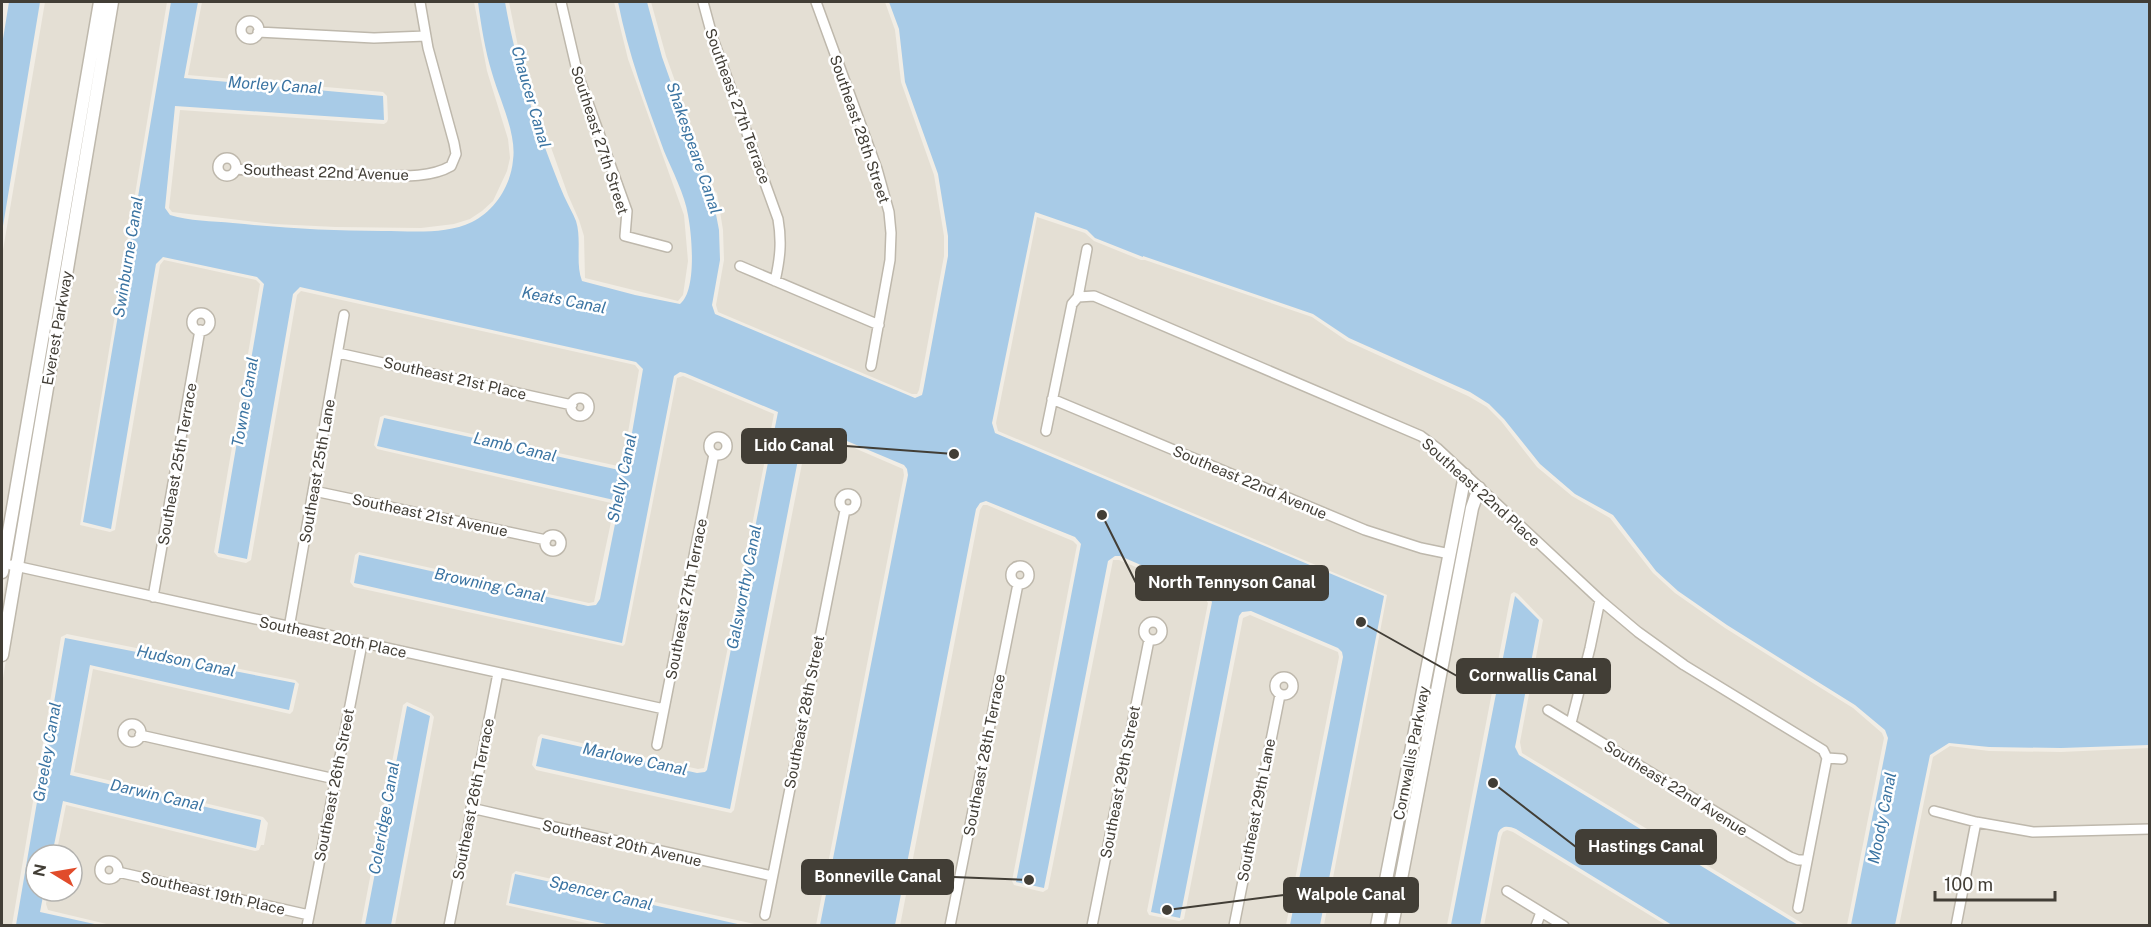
<svg xmlns="http://www.w3.org/2000/svg" width="2151" height="927" viewBox="0 0 2151 927" font-family="'Public Sans',sans-serif">
  <style>
    .residential { fill: #e4dfd4 }
    .water { fill: #a8cbe7 }
    .lines { fill: none; stroke-linecap: round; stroke-linejoin: round }
    .minor-casing { stroke: #beb8ac; stroke-width: 12 }
    .tertiary-casing { stroke: #beb8ac; stroke-width: 15 }
    .minor { stroke: #fff; stroke-width: 9 }
    .tertiary { stroke: #fff; stroke-width: 12 }
    .labels { text-anchor: middle; dominant-baseline: central; stroke-width: 5; stroke-linejoin: round; paint-order: stroke }
    .street-label { font-size: 15px; fill: #423e36; stroke: #fff }
    .water-label { font-size: 16px; font-style: italic; fill: #3b74a2; stroke: #fff }
    .leader { fill: none; stroke: #423e36; stroke-width: 2 }
    .callout-dot { fill: #423e36; stroke: #fff; stroke-width: 2 }
    .callout { fill: #423e36; stroke: #423e36; stroke-width: 2 }
    .callout-label { font-size: 16px; text-anchor: middle; font-weight: bold; fill: #fff }
  </style>
  <rect width="100%" height="100%" fill="#f1ede5"/>
  <!-- residential -->
  <path class="residential" d="M45,2H95L2,544V256Z
    M117,2H167L80,525L110,532L115,530L160,265L164,260L256,280L260,284L214,552L218,557L246,563L251,560L297,295L301,291L635,365L639,370L623,461L618,466L385,415L380,417L374,445L377,449L611,503L614,508L594,602L589,603L359,552L355,555L350,582L354,587L623,646L625,644L677,378L683,376L774,414L704,768L698,769L541,734L538,737L532,765L536,770L731,813L734,810L808,433L815,431L903,469L904,475L816,925H759L516,871L512,874L506,905L595,925H395L434,717L431,713L407,702L403,705L361,925L115,926L48,910L46,904L48,891H72V855H56L66,805L255,851L259,850L261,845H264L268,823L263,817L74,772L93,669L290,714L293,711L299,684L295,680L67,634L61,637L12,925L2,926V684Z
    M202,2H474L487,71L508,139L510,158L507,171L493,201L482,211L470,219L454,224L421,228L336,227L274,224L172,212L169,208L180,110L384,124L387,122L388,119L387,96L383,92L188,75Z
    M509,2H614L628,59L684,215L688,261L683,295L678,301L585,278L584,236L579,220L568,195L522,66Z
    M651,2H885L895,30L901,82L934,175L944,236V256L919,390L917,394H912L718,312L716,305L724,260L723,230L717,193L714,190L666,56Z
    M1037,217L1085,233L1094,241L1141,260H1145L1312,317L1347,341L1468,396L1487,407L1501,421L1537,467L1572,496L1610,518L1653,573L1675,593L1725,628L1853,708L1882,733L1884,738L1847,925H1805L1522,753L1520,742L1543,620L1518,594L1514,592L1511,594L1447,925H1396L1479,499L1485,486L1476,483L1411,801L1407,800L1372,925H1324L1387,595L998,431L996,423Z
    M50,312L55,313L2,628V601Z
    M983,505H987L1073,541L1077,545L1012,881L1014,885L1043,892L1048,889L1113,560H1119L1203,595L1208,603L1147,911L1149,915L1179,921L1184,919L1243,618L1250,615L1338,652L1339,657L1286,925L900,926L980,510Z
    M1950,746L1989,751L2061,752L2149,748V925L1899,926L1933,757Z
    M1507,830L1513,832L1666,925L1484,926L1501,837L1503,832Z"/>
  <!-- water -->
  <path class="water" d="M9,2H40L2,232V45Z
    M171,2H198L184,78L383,96L384,120L175,106L165,208L170,215C189,221 212,221 233,223C283,228 332,231 382,231C411,231 445,235 472,222C495,211 511,185 513,160C517,134 499,98 492,73C485,50 481,25 478,2H505C516,66 539,136 564,196C568,205 573,213 576,221C582,240 575,263 582,281L635,295L680,304C697,291 692,235 688,215C685,195 672,170 664,151C646,102 628,53 618,2H647L662,57L714,204L719,230L720,260L712,305L715,314L915,398L922,395L923,391L948,256V236L938,174L905,82L899,29L889,2H2149V745L2061,748L1989,747L1949,743L1930,755L1895,925H1851L1888,738L1885,730L1855,705L1727,625L1678,591L1656,571L1613,515L1575,494L1540,464L1504,419L1489,404L1470,392L1349,338L1313,314L1143,256V257L1095,238L1087,230L1035,212L992,423L995,433L1384,596L1320,925H1290L1343,657L1342,652L1338,648L1251,611L1242,612L1239,616L1180,918L1151,912L1212,602L1206,593L1120,556H1115L1108,561L1044,888L1016,882L1081,544L1075,537L986,501L980,503L976,509L895,925H820L908,475L907,469L904,465L816,428H808L803,434L730,809L536,766L542,738L697,773L705,772L707,770L778,412L685,373L680,372L674,376L622,643L354,583L359,555L588,606L596,605L600,599L618,509L614,500L377,446L384,418L619,470L623,469L627,462L643,369L636,362L300,287L293,294L247,559L218,553L264,284L257,277L163,257L156,264L111,529L83,522Z
    M1515,596L1539,620L1516,742L1515,747L1519,755L1798,925H1672L1516,829C1508,826 1502,825 1498,833L1480,925H1451Z
    M65,638L295,683L289,710L90,665L70,775L261,820L256,848L63,801L52,855H36V891H44L40,912L99,925H16Z
    M407,706L430,716L391,925H365Z
    M515,874L742,925H611L509,903Z"/>
  <g class="lines">
    <defs>
      <path id="minor" d="M561,2L578,75L627,211L625,236L667,247
        M703,2L713,39L778,219C782,242 780,259 775,281
        M816,2L877,169L889,212L891,233L890,260L871,366
        M241 30a9 9 0 1 1 18 0a9 9 0 1 1-18 0Z
        M258,32L374,38L426,36
        M218 167a9 9 0 1 1 18 0a9 9 0 1 1-18 0Z
        M236,169C279,173 321,174 365,175C392,175 427,180 451,166L456,154L454,143L428,48L420,2
        M740,266L879,325
        M1078,297L1094,296L1421,436L1437,448L1600,600L1638,632L1684,665L1823,750L1827,758
        M192 322a9 9 0 1 1 18 0a9 9 0 1 1-18 0Z
        M338,353L572,405
        M571 407a9 9 0 1 1 18 0a9 9 0 1 1-18 0Z
        M1052,399L1365,530L1421,548L1450,554
        M1046,431L1072,304L1078,297L1087,249
        M709 446a9 9 0 1 1 18 0a9 9 0 1 1-18 0Z
        M314,491L546,540
        M840 502a8 8 0 1 1 16 0a8 8 0 1 1-16 0Z
        M545 543a8 8 0 1 1 16 0a8 8 0 1 1-16 0Z
        M11,565L664,709
        M1011 575a9 9 0 1 1 18 0a9 9 0 1 1-18 0Z
        M153,597L200,330
        M1144 631a9 9 0 1 1 18 0a9 9 0 1 1-18 0Z
        M289,628L344,315
        M1275 686a9 9 0 1 1 18 0a9 9 0 1 1-18 0Z
        M1548,710L1790,857L1798,860H1807
        M1571,723L1590,648L1600,600
        M123 733a9 9 0 1 1 18 0a9 9 0 1 1-18 0Z
        M140,735L335,779
        M657,745L714,454
        M1827,758L1842,759
        M471,808L772,876
        M1934,811L1976,822L2033,832L2150,829
        M100 870a9 9 0 1 1 18 0a9 9 0 1 1-18 0Z
        M118,872L309,915
        M1507,891L1564,926
        M1798,908L1827,758
        M765,915L845,510
        M307,926L362,644
        M449,926L498,673
        M950,926L1018,584
        M1092,926L1149,640
        M1234,926L1280,695
        M1536,926L1541,912
        M1956,926L1976,822"/>
      <path id="tertiary" d="M2,572L100,2
        M2,655L112,2
        M1377,926L1465,475
        M1392,926L1472,508L1479,488"/>
    </defs>
    <!-- minor casing -->
    <use href="#minor" class="minor-casing"/>
    <!-- tertiary casing -->
    <use href="#tertiary" class="tertiary-casing"/>
    <!-- minor -->
    <use href="#minor" class="minor"/>
    <!-- tertiary -->
    <use href="#tertiary" class="tertiary"/>
  </g>
  <g class="labels">
    <!-- street labels -->
    <g class="street-label">
      <text transform="translate(738 106) rotate(70)">Southeast 27th Terrace</text>
      <text transform="translate(860 129) rotate(71)">Southeast 28th Street</text>
      <text transform="translate(600 140) rotate(72)">Southeast 27th Street</text>
      <text transform="translate(326 172) rotate(2)">Southeast 22nd Avenue</text>
      <text transform="translate(57 328) rotate(-80)">Everest Parkway</text>
      <text transform="translate(455 378) rotate(13)">Southeast 21st Place</text>
      <text transform="translate(177 464) rotate(-80)">Southeast 25th Terrace</text>
      <text transform="translate(317 471) rotate(-80)">Southeast 25th Lane</text>
      <text transform="translate(1250 482) rotate(23)">Southeast 22nd Avenue</text>
      <text transform="translate(1481 492) rotate(42)">Southeast 22nd Place</text>
      <text transform="translate(430 515) rotate(12)">Southeast 21st Avenue</text>
      <text transform="translate(686 599) rotate(-79)">Southeast 27th Terrace</text>
      <text transform="translate(333 637) rotate(12)">Southeast 20th Place</text>
      <text transform="translate(804 712) rotate(-79)">Southeast 28th Street</text>
      <text transform="translate(1411 753) rotate(-79)">Cornwallis Parkway</text>
      <text transform="translate(984 755) rotate(-79)">Southeast 28th Terrace</text>
      <text transform="translate(1120 782) rotate(-79)">Southeast 29th Street</text>
      <text transform="translate(334 785) rotate(-79)">Southeast 26th Street</text>
      <text transform="translate(1676 788) rotate(32)">Southeast 22nd Avenue</text>
      <text transform="translate(473 799) rotate(-79)">Southeast 26th Terrace</text>
      <text transform="translate(1256 810) rotate(-79)">Southeast 29th Lane</text>
      <text transform="translate(622 843) rotate(13)">Southeast 20th Avenue</text>
      <text transform="translate(213 893) rotate(13)">Southeast 19th Place</text>
    </g>
    <!-- water labels -->
    <g class="water-label">
      <text transform="translate(275 85) rotate(4)">Morley Canal</text>
      <text transform="translate(531 97) rotate(74)">Chaucer Canal</text>
      <text transform="translate(694 148) rotate(71)">Shakespeare Canal</text>
      <text transform="translate(128 257) rotate(-81)">Swinburne Canal</text>
      <text transform="translate(564 300) rotate(11)">Keats Canal</text>
      <text transform="translate(245 402) rotate(-80)">Towne Canal</text>
      <text transform="translate(515 447) rotate(13)">Lamb Canal</text>
      <text transform="translate(622 478) rotate(-78)">Shelly Canal</text>
      <text transform="translate(490 585) rotate(12)">Browning Canal</text>
      <text transform="translate(744 587) rotate(-79)">Galsworthy Canal</text>
      <text transform="translate(186 661) rotate(12)">Hudson Canal</text>
      <text transform="translate(47 752) rotate(-80)">Greeley Canal</text>
      <text transform="translate(635 759) rotate(12)">Marlowe Canal</text>
      <text transform="translate(157 795) rotate(13)">Darwin Canal</text>
      <text transform="translate(384 818) rotate(-80)">Coleridge Canal</text>
      <text transform="translate(1882 818) rotate(-79)">Moody Canal</text>
      <text transform="translate(601 893) rotate(13)">Spencer Canal</text>
    </g>
  </g>
  <!-- callouts -->
  <path class="leader" d="M954 454L846 446M1102 515L1136 583M1361 622L1457 676M1493 783L1576 847M1029 880L953 877M1167 910L1284 895"/>
  <g class="callout-dot">
    <circle cx="954" cy="454" r="6"/>
    <circle cx="1102" cy="515" r="6"/>
    <circle cx="1361" cy="622" r="6"/>
    <circle cx="1493" cy="783" r="6"/>
    <circle cx="1029" cy="880" r="6"/>
    <circle cx="1167" cy="910" r="6"/>
  </g>
  <g class="callout">
    <rect x="742" y="429" width="104" height="34" rx="6"/>
    <rect x="1136" y="566" width="192" height="34" rx="6"/>
    <rect x="1457" y="659" width="153" height="34" rx="6"/>
    <rect x="1576" y="830" width="140" height="34" rx="6"/>
    <rect x="802" y="860" width="151" height="34" rx="6"/>
    <rect x="1284" y="878" width="134" height="34" rx="6"/>
  </g>
  <g class="callout-label">
    <text x="794" y="451">Lido Canal</text>
    <text x="1232" y="588">North Tennyson Canal</text>
    <text x="1533" y="681">Cornwallis Canal</text>
    <text x="1646" y="852">Hastings Canal</text>
    <text x="878" y="882">Bonneville Canal</text>
    <text x="1351" y="900">Walpole Canal</text>
  </g>
  <!-- border -->
  <rect width="2151" height="927" fill="none" stroke="#423e36" stroke-width="6"/>
  <!-- north arrow -->
  <g transform="translate(54 873) rotate(281)"><circle r="28" fill="#ffffff" stroke="#b3b2af" stroke-width="1.5"/>
  <path d="M0-4.5L10 22L0 15L-10 22Z" fill="#e14c2b"/>
  <text y="-9" font-size="16" font-weight="bold" text-anchor="middle" fill="#423e36">N</text>
  </g>
  <!-- scale -->
  <path d="M1935 891v9h120v-9" fill="none" stroke="#423e36" stroke-width="3"/>
  <text x="1944" y="891" font-size="18" fill="#423e36" stroke="#ffffff" stroke-width="4.5" paint-order="stroke">100 m</text>
</svg>
